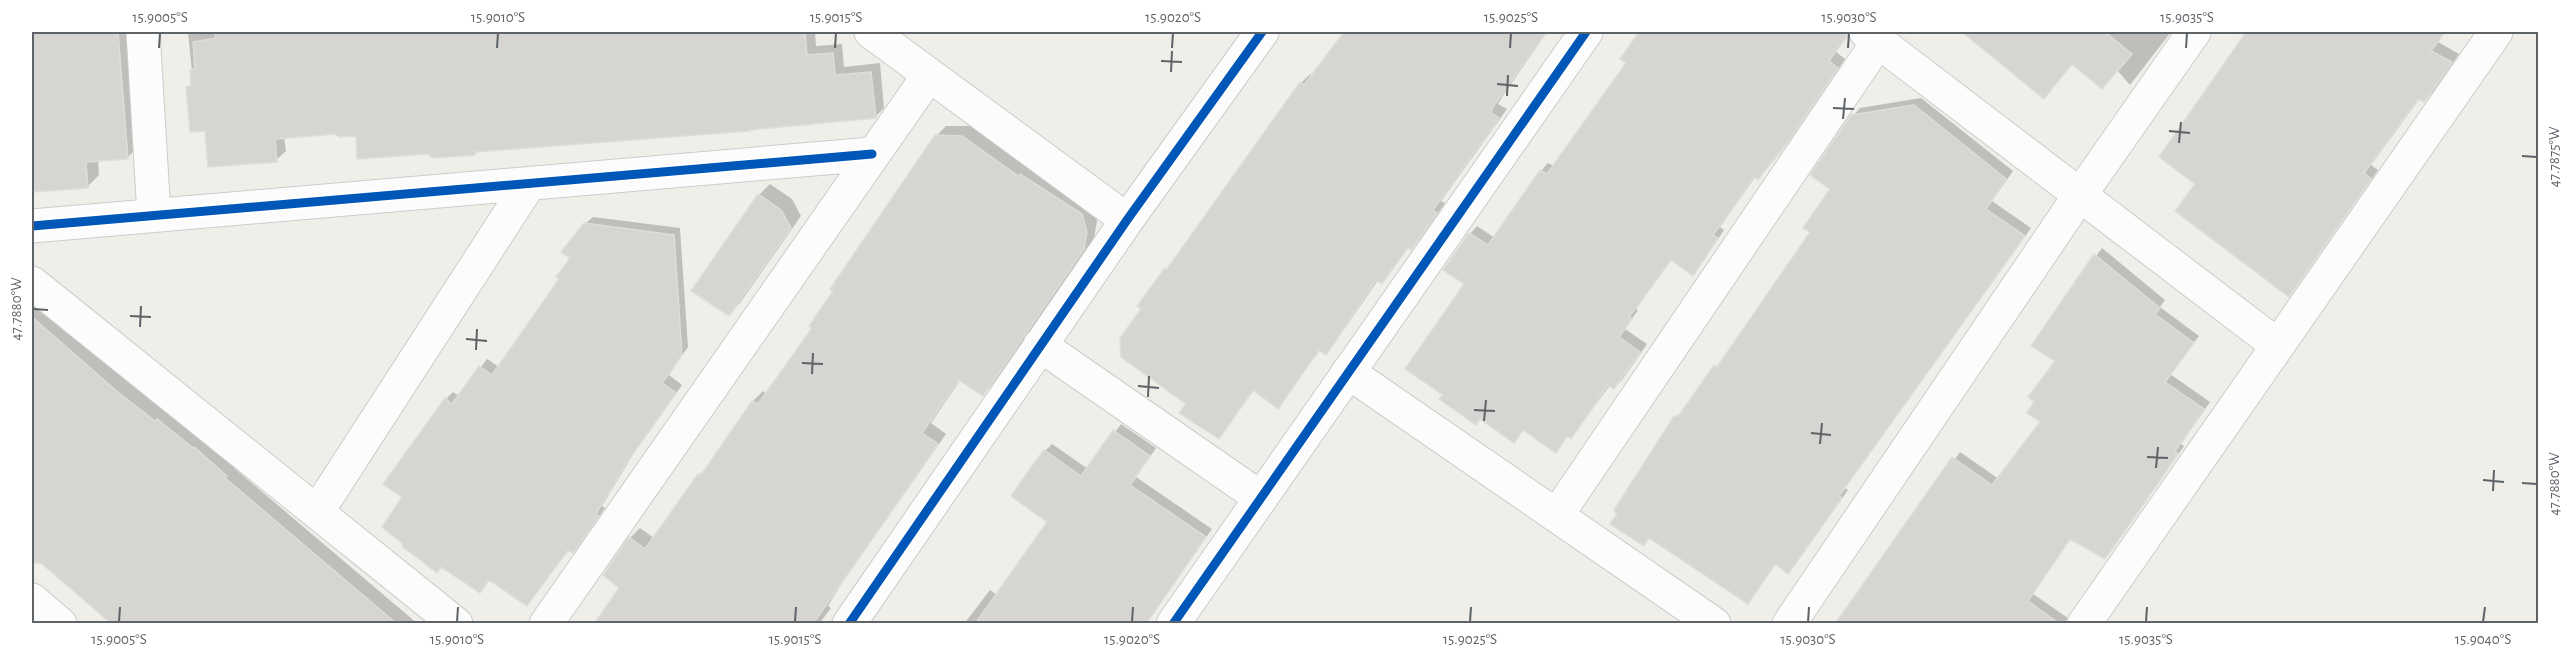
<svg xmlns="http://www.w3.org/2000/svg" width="2570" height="655" viewBox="0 0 2570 655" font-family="'Alegreya Sans',sans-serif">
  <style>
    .shadow { fill: #0003 }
    .building { fill: #d6d5d2; stroke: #deddd8; stroke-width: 1.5 }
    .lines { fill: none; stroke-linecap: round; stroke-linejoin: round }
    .minor-casing { stroke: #cccccb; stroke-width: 35 }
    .minor { stroke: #fdfcfc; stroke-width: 33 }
    .cycleway-casing { stroke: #fff; stroke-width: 13 }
    .cycleway { stroke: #0057b8; stroke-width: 9 }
    .ticks { fill: none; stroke: #5e6368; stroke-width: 2 }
    .neatline { fill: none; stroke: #5e6368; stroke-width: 2 }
    .ticks-label { font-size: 15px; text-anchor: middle; fill: #5e6368 }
  </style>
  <rect width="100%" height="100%" fill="#efeee9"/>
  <!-- shadow -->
  <path class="shadow" d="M32,32H130L139,146L128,157L98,160L99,175L88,186L32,191Z
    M188,32H815L816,46L842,44L844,67L880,63L884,108L875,117L478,150L475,153L429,152L357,134L336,132L284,137L286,151L276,160L206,129L188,87L193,82Z
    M1346,32H1547L1502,97L1498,104L1507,109L1441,201L1445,203L1420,239L1411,248L1409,247L1382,282L1378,280L1334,344L1326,353L1321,349L1277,407L1254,390L1219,437L1188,403L1143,309L1166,269L1175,261L1301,83L1310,74L1313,76Z
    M1641,32H1851L1836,52L1845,59L1787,144L1766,170L1758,178L1756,176L1720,227L1724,230L1700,266L1693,274L1672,259L1636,309L1638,310L1625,329L1647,344L1622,380L1614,387L1610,385L1578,429L1571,437L1568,435L1555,451L1524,429L1514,441L1481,418L1476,424L1445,395L1466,284L1470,234L1477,226L1495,238L1541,171L1548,163L1554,166L1628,63L1622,59Z
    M1963,32H2171L2130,85L2117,70L2073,63L2044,97Z
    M2248,32H2445L2438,42L2459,54L2432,93L2424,100L2420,98L2371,165L2378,170L2288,295L2197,184L2161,157Z
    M1921,98L2013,171L1992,201L2031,228L1845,488L1848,490L1795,565L1788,572L1776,564L1748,603L1650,537L1643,544L1631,483L1675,417L1685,410L1723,359L1812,232L1832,189L1853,116L1860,108Z
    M946,126H973L1092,204L1097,221L1094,238L993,384L983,394L961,379L931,423L946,434L840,586L828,606L831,608L819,624H596L621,587L630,538L640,528L654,538L699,475L710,465L753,401L763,391L767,394L814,328L936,136Z
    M770,184L792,199L801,216L740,303L729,314L759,195Z
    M593,217L680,228L688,347L669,375L682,385L632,456L602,506L605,508L580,544L573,551L570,549L527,604L491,579L480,591L442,566L437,571L404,497L446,399L453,392L459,396L487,359L499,367L561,279L572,258L585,224Z
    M2102,248L2165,300L2160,307L2199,336L2170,374L2210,402L2181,444L2184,446L2112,550L2105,557L2071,538L2033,594L2068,618L2063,624H1837L1960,452L1999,479L2043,422L2057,361L2033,346Z
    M32,299L129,383L236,465L234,468L418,624H115L32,552Z
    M1121,424L1156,448L1136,477L1212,529L1146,624H964L990,590L997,595L1049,522L1045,451L1052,444L1088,469Z"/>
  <!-- building -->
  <path class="building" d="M32,32H118L128,159L86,162L88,188L32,192Z
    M215,32H805L807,55L833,53L835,75L871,72L876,118L749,130L750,131L475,152V155L432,158L428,154L357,159L356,136L339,137L335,134L275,139L277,162L208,167L205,131L190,132L186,87L191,86L190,70L195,69L193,42L216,38Z
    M1344,32H1546L1493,107L1491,113L1499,118L1433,210L1437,213L1411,250L1408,247L1382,284L1376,280L1326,355L1319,350L1278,409L1253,390L1219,439L1179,413L1186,404L1121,357L1120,338L1141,309L1137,306L1165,268L1167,269L1300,82L1304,85Z
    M1639,32H1848V34L1829,61L1838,68L1779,154L1778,153L1758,180L1754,177L1713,235L1718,238L1693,276L1671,260L1629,317L1632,319L1619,337L1640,352L1614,389L1608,385L1571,439L1567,436L1556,453L1523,430L1514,443L1480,419L1476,425L1439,399L1443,395L1405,369L1464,284L1443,270L1469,233L1488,245L1540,170L1547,174L1626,63L1620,59Z
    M1962,32H2105L2132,54L2102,89L2072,64L2044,99Z
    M2246,32H2445L2431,51L2452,62L2424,102L2418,99L2364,173L2371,179L2289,297L2175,211L2195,184L2159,157Z
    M1914,105L2006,179L1986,209L2025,236L1839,496L1842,498L1788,574L1775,564L1748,604L1649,538L1644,546L1610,524L1617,514L1614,510L1674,416L1678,417L1714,365L1717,367L1810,232L1803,228L1830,189L1810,175L1851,115Z
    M935,135L962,136L1018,176L1020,174L1082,214L1087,232L1084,249L983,396L959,380L922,433L938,444L813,624H594L619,588L603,575L629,537L645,549L698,474L701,475L752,401L758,404L812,328L809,326L833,291L830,289Z
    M758,194L781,210L791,228L729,316L691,291Z
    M584,223L674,235L682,355L662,383L676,393L625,465L596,514L599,516L573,553L568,550L527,606L489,580L480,593L441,567L437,573L402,546L403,544L382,527L402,497L383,484L445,398L452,404L479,366L492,375L559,279L556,277L570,258L561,252Z
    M2094,254L2160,308L2155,314L2194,343L2165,382L2204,409L2175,451L2178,454L2142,506L2105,559L2070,539L2028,601L2060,624H1835L1952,457L1992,485L2040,422L2027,413L2034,402L2028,397L2055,361L2031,346Z
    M32,317L119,393L155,421L157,419L193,448L194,447L227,476L225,478L397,624H112L41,563H32Z
    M1113,430L1150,456L1130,485L1206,537L1146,624H975L1047,522L1011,496L1034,463L1044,450L1081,476Z"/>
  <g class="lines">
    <defs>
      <path id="minor" d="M143,32L154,215
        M871,32L1127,220
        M1866,32L2277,345
        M32,226L872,154
        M32,283L456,624
        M1040,345L1261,498
        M1348,372L1714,624
        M317,512L529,184
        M1557,515L1878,42
        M32,600L60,624
        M546,624L929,75
        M849,624L1127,220L1262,32
        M1173,624L1586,32
        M1789,624L2080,195L2194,32
        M2084,624L2496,32"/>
    </defs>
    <!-- minor casing -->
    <use href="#minor" class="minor-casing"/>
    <!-- minor -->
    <use href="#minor" class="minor"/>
    <defs>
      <path id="cycleway" d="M32,226L872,154
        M849,624L1127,220L1262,32
        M1173,624L1586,32"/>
    </defs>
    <!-- cycleway casing -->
    <use href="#cycleway" class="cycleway-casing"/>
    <!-- cycleway -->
    <use href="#cycleway" class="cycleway"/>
  </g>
  <!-- ticks -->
  <path class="ticks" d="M159,48L160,33M497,48L498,33M835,48L836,33M1172,48L1173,33M1510,48L1511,33M1848,48L1849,33M2186,48L2187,33M1161,61L1182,62M1171,72L1172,51M1497,84L1518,86M1507,96L1508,75M1833,108L1854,109M1843,119L1845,98M2169,131L2190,133M2179,143L2181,122M2522,156L2537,157M33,309L48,310M130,316L151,317M140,327L141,306M466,339L487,341M476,350L477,329M802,363L823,364M812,374L813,353M1138,386L1159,388M1148,397L1149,376M1474,410L1495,411M1484,421L1486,400M1811,433L1831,435M1820,444L1822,423M2147,457L2168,458M2156,468L2158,447M2483,480L2504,482M2522,483L2537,484M2493,491L2494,470M119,622L120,607M457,622L458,607M795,622L796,607M1132,622L1133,607M1470,622L1471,607M1808,622L1809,607M2146,622L2147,607M2483,622L2485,607"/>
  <!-- border -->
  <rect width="2570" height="655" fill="none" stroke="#ffffff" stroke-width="66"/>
  <rect x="33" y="33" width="2504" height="589" class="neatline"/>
  <g class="ticks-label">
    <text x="160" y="22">15.9005°S</text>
    <text x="498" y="22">15.9010°S</text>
    <text x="836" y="22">15.9015°S</text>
    <text x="1173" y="22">15.9020°S</text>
    <text x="1511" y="22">15.9025°S</text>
    <text x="1849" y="22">15.9030°S</text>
    <text x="2187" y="22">15.9035°S</text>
    <text transform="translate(2554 157) rotate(-90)" y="5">47.7875°W</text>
    <text transform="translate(16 309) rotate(-90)" y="5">47.7880°W</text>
    <text transform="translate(2554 484) rotate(-90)" y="5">47.7880°W</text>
    <text x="119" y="644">15.9005°S</text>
    <text x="457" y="644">15.9010°S</text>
    <text x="795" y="644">15.9015°S</text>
    <text x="1132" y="644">15.9020°S</text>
    <text x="1470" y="644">15.9025°S</text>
    <text x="1808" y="644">15.9030°S</text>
    <text x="2146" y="644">15.9035°S</text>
    <text x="2483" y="644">15.9040°S</text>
  </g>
</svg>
